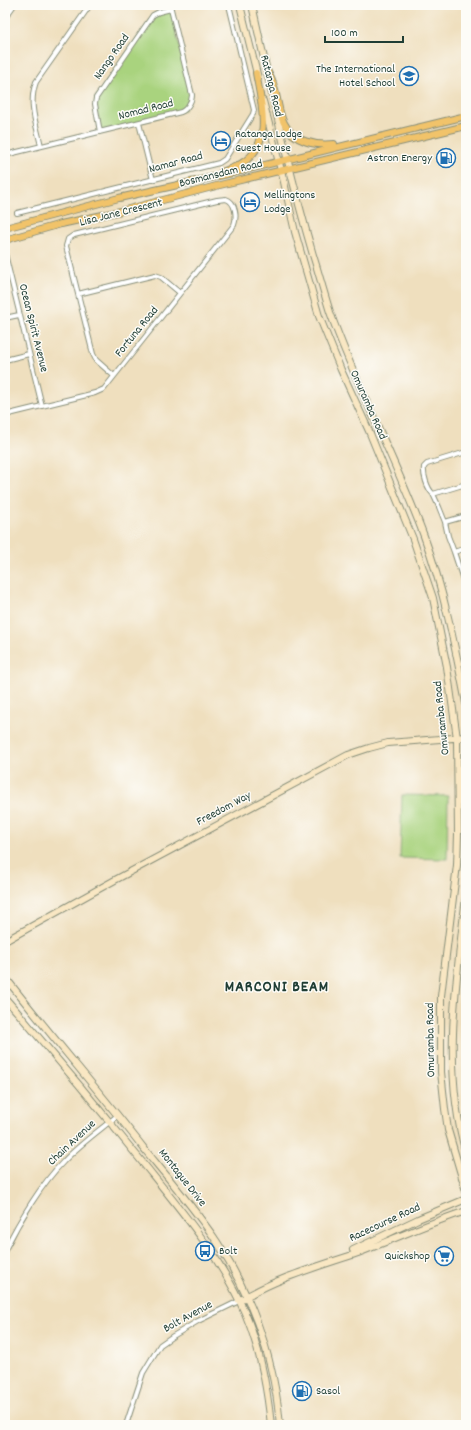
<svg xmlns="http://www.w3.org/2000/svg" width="471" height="1430" viewBox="0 0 471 1430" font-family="Dekko,sans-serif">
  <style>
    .green { fill: #a9d37e; stroke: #648859 }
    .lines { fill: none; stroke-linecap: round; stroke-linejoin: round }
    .street-casing { stroke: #878e79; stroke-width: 6 }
    .secondary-casing { stroke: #878e79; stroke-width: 8 }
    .primary-casing { stroke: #878e79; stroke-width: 8 }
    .street { stroke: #fff; stroke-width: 4 }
    .secondary { stroke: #f9e7c3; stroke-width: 6 }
    .primary { stroke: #f1c36a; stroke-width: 6 }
    .labels { text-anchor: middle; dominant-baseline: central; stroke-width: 3; stroke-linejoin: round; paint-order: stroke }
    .street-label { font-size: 12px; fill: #1f3d34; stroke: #fdfcf7 }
    .poi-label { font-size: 12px; fill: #1f3d34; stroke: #fdfcf7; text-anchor: start }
    .district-label { font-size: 16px; font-weight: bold; letter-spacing: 1px; fill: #1f3d34; stroke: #fdfcf7 }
  </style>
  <rect width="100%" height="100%" fill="#fdfcf7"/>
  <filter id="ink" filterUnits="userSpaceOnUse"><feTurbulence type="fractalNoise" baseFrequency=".025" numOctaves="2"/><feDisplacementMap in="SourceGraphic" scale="8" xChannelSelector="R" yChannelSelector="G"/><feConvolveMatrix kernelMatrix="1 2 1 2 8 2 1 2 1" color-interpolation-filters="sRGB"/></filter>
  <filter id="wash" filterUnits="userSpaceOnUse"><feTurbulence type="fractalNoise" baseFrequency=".012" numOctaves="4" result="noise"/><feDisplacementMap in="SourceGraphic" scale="16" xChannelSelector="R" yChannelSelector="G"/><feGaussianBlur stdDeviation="0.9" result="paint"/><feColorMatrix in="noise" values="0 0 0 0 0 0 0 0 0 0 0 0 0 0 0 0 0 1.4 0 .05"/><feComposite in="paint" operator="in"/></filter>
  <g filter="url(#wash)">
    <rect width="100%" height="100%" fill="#efdfbe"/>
    <!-- green -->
    <path class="green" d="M171,9L191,96L184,110L100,133L95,98L154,15Z
      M402,795L448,796L447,859L400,858Z"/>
  </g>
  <g filter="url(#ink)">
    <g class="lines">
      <defs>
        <path id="street" d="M5,18L14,5
          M139,123L153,180
          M100,132L95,104L96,98L153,15L159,12L171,9
          M41,146C36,123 28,104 36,82L90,5
          M5,155L181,112C186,110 192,102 192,95L170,5
          M17,213L219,163L225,159L253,114L254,110L229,5
          M5,254L42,406
          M78,294L155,275L161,277L180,293
          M5,318L19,315
          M5,360L29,354
          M5,415L95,393L104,389L234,225C237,217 236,202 226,199C223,199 220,200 217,200L74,235L68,239L66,246L93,354L96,360L114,376
          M466,452L427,464L424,467C423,475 427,488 433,494L466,484
          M433,494L439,507L445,522L466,516
          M445,522L448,536L454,552L466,548
          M454,552L466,589
          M5,1250C19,1221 42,1183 64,1161C80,1144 100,1130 118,1115
          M126,1425L143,1373L160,1345L173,1336L198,1321L239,1301"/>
        <path id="secondary" d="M240,5L258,78
          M252,5C271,89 289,173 313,255C319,274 324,293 330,312C357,388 396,460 424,536C444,590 455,647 466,703
          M263,101L284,182L295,232L319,316L341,370L369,431L413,539L433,598L447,667L457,738L458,834L457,865L441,996V1072L445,1109L448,1130L466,1191
          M466,897C456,982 442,1069 466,1153
          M5,941L115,880L348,755L369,748L388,743L466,737
          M5,977C51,1036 100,1092 146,1151C170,1180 194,1208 215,1239C220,1246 224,1254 229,1262C258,1313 275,1367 280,1425
          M5,998C52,1052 98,1107 143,1163C181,1210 221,1257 245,1313C260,1348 267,1387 271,1425
          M353,1250L418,1219L466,1199
          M239,1301C276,1278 317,1267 358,1253C394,1239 429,1223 466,1211"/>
        <path id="primary" d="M267,70C269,75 273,81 274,87C278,98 278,112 284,123C293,142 316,146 334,144
          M222,172C229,169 236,167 242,163C274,144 261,102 256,73
          M5,228L119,198L232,173L466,116
          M5,240L61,224L121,211L220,185L466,126"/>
      </defs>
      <!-- street casing -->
      <use href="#street" class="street-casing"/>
      <!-- secondary casing -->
      <use href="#secondary" class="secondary-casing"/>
      <!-- primary casing -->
      <use href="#primary" class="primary-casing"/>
      <!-- street -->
      <use href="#street" class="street"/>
      <!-- secondary -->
      <use href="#secondary" class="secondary"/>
      <!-- primary -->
      <use href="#primary" class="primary"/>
    </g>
  </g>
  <!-- icons -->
  <defs>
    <symbol id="university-ring" viewBox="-11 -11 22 22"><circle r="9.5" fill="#fdfcf7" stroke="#1f6fb2" stroke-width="1.5"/><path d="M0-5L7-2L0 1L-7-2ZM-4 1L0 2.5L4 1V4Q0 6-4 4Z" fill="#1f6fb2"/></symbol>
    <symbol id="hotel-ring" viewBox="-11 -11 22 22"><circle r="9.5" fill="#fdfcf7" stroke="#1f6fb2" stroke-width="1.5"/><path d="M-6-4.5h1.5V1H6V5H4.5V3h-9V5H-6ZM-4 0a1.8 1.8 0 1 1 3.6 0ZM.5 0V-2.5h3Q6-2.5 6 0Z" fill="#1f6fb2"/></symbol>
    <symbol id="fuel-ring" viewBox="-11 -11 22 22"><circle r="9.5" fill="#fdfcf7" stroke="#1f6fb2" stroke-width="1.5"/><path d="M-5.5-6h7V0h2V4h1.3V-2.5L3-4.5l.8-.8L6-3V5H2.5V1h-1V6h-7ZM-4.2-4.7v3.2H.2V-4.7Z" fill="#1f6fb2"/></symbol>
    <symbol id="bus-ring" viewBox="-11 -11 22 22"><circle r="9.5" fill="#fdfcf7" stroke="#1f6fb2" stroke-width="1.5"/><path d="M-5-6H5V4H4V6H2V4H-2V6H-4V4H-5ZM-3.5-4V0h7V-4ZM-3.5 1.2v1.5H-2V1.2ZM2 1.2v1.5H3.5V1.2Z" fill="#1f6fb2"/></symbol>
    <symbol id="supermarket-ring" viewBox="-11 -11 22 22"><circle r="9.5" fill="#fdfcf7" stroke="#1f6fb2" stroke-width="1.5"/><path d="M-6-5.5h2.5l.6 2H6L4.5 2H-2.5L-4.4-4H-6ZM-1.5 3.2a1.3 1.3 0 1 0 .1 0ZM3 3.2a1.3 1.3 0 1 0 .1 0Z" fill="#1f6fb2"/></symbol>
  </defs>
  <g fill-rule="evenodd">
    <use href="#university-ring" x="398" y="65" width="22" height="22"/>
    <use href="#hotel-ring" x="210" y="130" width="22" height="22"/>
    <use href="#fuel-ring" x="435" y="147" width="22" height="22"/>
    <use href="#hotel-ring" x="239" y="191" width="22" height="22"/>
    <use href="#bus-ring" x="194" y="1240" width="22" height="22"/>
    <use href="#supermarket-ring" x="433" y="1245" width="22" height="22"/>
    <use href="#fuel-ring" x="291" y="1380" width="22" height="22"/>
  </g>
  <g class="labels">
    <!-- street labels -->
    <g class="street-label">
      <text transform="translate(112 57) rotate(-55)">Nango Road</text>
      <text transform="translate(271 86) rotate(76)">Ratanga Road</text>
      <text transform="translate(146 110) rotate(-14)">Nomad Road</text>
      <text transform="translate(176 163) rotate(-15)">Namar Road</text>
      <text transform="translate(221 174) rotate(-14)">Bosmansdam Road</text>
      <text transform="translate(121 213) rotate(-14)">Lisa Jane Crescent</text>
      <text transform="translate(33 328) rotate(76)">Ocean Spirit Avenue</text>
      <text transform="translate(137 332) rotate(-51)">Fortuna Road</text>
      <text transform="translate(368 405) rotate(66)">Omuramba Road</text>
      <text transform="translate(442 718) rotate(-96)">Omuramba Road</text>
      <text transform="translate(224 809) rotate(-28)">Freedom Way</text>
      <text transform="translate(431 1040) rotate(-91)">Omuramba Road</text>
      <text transform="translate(72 1143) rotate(-43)">Chain Avenue</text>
      <text transform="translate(182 1178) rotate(52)">Montague Drive</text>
      <text transform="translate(385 1223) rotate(-25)">Racecourse Road</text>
      <text transform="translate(188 1317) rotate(-29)">Bolt Avenue</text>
    </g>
    <!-- poi labels -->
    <g class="poi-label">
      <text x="395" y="69" text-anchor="end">The International<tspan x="395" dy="14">Hotel School</tspan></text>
      <text x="235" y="134">Ratanga Lodge<tspan x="235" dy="14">Guest House</tspan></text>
      <text x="432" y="158" text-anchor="end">Astron Energy</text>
      <text x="264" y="195">Mellingtons<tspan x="264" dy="14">Lodge</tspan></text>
      <text x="219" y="1251">Bolt</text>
      <text x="430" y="1256" text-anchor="end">Quickshop</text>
      <text x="316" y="1391">Sasol</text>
    </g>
    <!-- district labels -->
    <g class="district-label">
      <text x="277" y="987">MARCONI BEAM</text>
    </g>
  </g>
  <!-- margin -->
  <rect width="471" height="1430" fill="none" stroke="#fdfcf7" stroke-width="20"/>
  <!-- scale -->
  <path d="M325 36v6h78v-6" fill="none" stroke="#1f3d34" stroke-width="2"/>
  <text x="331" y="36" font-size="12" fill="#1f3d34" stroke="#fdfcf7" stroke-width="3" paint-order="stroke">100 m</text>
</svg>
